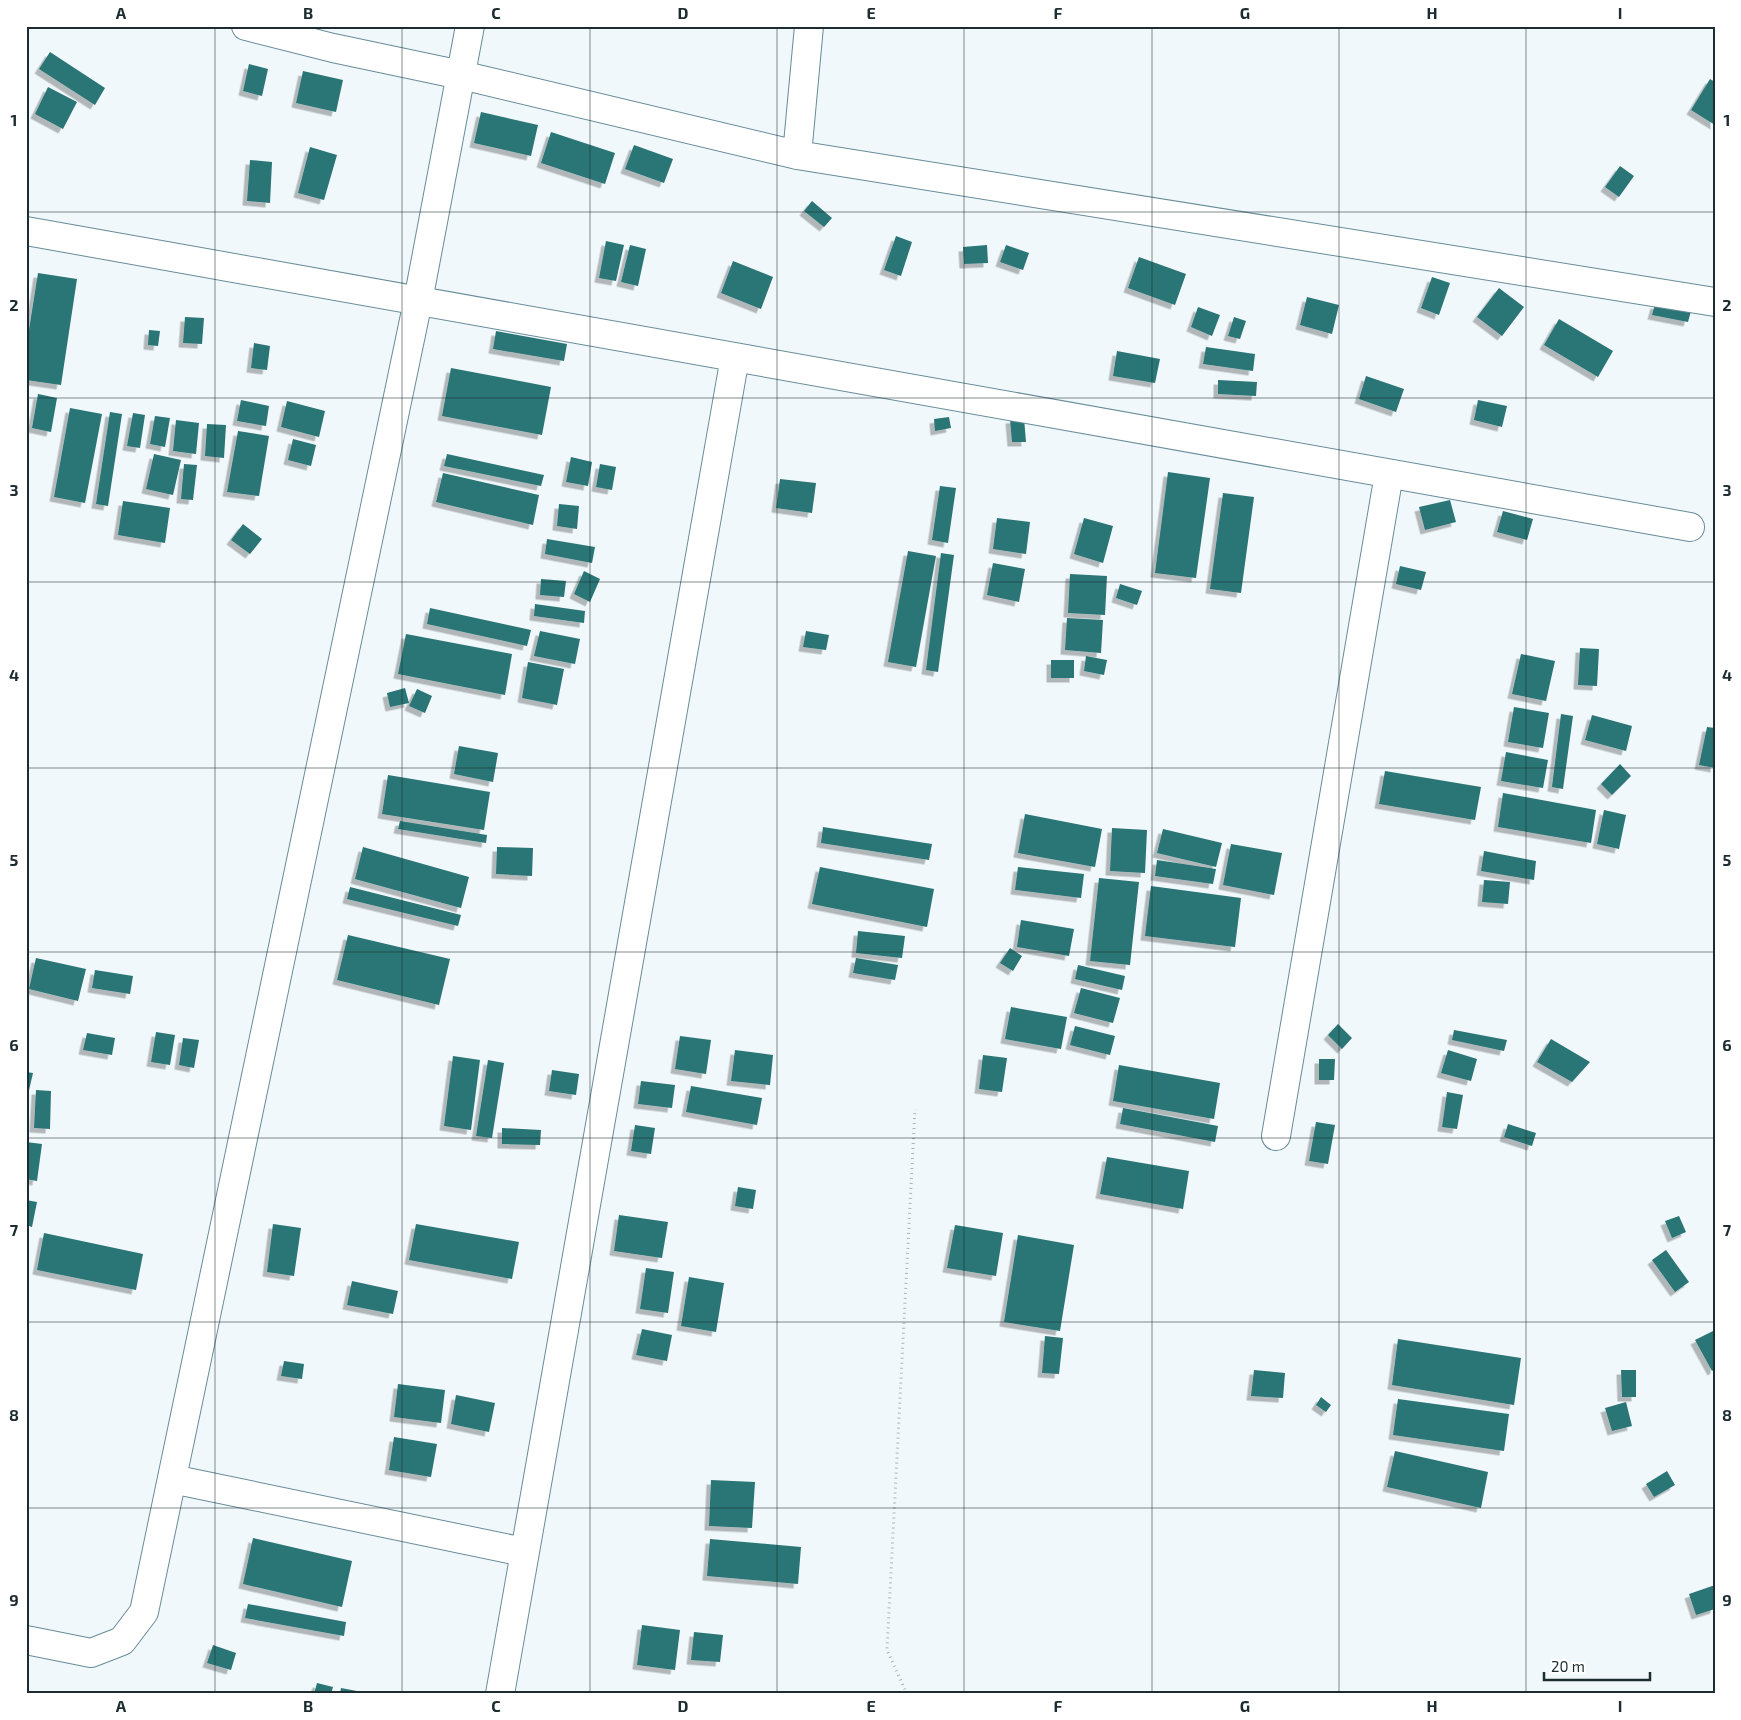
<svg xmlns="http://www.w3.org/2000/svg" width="1741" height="1720" viewBox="0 0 1741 1720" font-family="'Exo 2',sans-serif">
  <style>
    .building { fill: #2b7475; filter: url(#shadow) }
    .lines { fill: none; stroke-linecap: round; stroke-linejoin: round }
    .minor-casing { stroke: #688c99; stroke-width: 30 }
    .path { stroke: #abb5b8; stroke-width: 3; stroke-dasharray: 1 4; stroke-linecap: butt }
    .minor { stroke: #fff; stroke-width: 28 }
    .grid { fill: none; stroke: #1d2c31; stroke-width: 1; stroke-opacity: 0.55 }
    .neatline { fill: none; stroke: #1d2c31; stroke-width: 2 }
    .grid-label { font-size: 16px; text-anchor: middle; font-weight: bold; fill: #1d2c31 }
  </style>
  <defs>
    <filter id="shadow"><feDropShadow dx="-4.5" dy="4.5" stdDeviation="0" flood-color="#0004"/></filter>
  </defs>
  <rect width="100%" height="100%" fill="#f1f8fb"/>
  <!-- building -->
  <path class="building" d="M50,52L105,88L95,105L39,69Z
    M249,64L268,69L262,96L243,91Z
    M303,71L343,80L336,112L296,103Z
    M1710,79L1715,82V125L1691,110Z
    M48,87L77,102L63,129L35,114Z
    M481,112L538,125L531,156L474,143Z
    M551,132L615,153L605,184L541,163Z
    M634,145L673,159L664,183L625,169Z
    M310,147L337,155L324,200L298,193Z
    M250,160L272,162L270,203L247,201Z
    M1620,166L1634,176L1619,197L1605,187Z
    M812,201L832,218L824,227L804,211Z
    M896,236L912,242L901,276L884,270Z
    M606,241L624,245L616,281L599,278Z
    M630,245L646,249L638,286L621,282Z
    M987,245L988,263L964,264L963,247Z
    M1006,245L1029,253L1023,270L1000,262Z
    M1139,257L1186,274L1175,305L1128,288Z
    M733,261L773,277L761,309L721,293Z
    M38,273L77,279L61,385L26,380V349Z
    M1432,277L1450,283L1439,315L1421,308Z
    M1499,288L1524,307L1502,336L1477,317Z
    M1307,297L1339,305L1332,334L1300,325Z
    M1655,304L1691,311L1688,322L1652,315Z
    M1198,307L1220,315L1212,336L1191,327Z
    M185,317L204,318L202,344L183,343Z
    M1234,317L1246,321L1240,339L1228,336Z
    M1559,319L1613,351L1598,377L1544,345Z
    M149,330L160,331L158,346L148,345Z
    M496,331L567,344L564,361L493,349Z
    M254,343L270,346L267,370L251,368Z
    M1206,347L1255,354L1253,371L1203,364Z
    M1117,351L1160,359L1155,383L1113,376Z
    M451,368L551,387L542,435L442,416Z
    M1366,376L1404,389L1396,412L1359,399Z
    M1218,380L1257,382L1256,396L1218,394Z
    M38,394L57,398L51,432L32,428Z
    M241,400L269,406L266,426L237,421Z
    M1478,400L1507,406L1502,427L1474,420Z
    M287,401L325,411L319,437L281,427Z
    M70,408L102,414L85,503L54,497Z
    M110,412L122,414L108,506L96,504Z
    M133,413L145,415L140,448L127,446Z
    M155,416L170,418L165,447L150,444Z
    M949,417L951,428L935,431L934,419Z
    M1024,418L1026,442H1012L1010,419Z
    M176,420L199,423L196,454L173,451Z
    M207,424L226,425L224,458L205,456Z
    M238,431L269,436L259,496L227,492Z
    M293,439L316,445L311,466L288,460Z
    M154,454L181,460L173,495L146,489Z
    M447,454L544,475L541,486L444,466Z
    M571,457L592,462L588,486L566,482Z
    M184,464L197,465L193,500L181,499Z
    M600,464L616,467L612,490L596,487Z
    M1168,472L1210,478L1196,578L1155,573Z
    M443,473L539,495L533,525L436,502Z
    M780,479L816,483L812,513L776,508Z
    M940,486L956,488L948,543L932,540Z
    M1223,493L1254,497L1241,593L1210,589Z
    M1450,500L1456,522L1425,530L1419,507Z
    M123,501L170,508L165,543L118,535Z
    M559,504L579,506L577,529L557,526Z
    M1503,511L1533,519L1527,540L1497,532Z
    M997,518L1030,522L1026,554L993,549Z
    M1084,518L1113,526L1103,563L1074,554Z
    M243,524L262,539L250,554L231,540Z
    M547,539L595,547L592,563L545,554Z
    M908,551L936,556L916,667L888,662Z
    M941,553L954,555L938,672L926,670Z
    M993,563L1025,569L1019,602L987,595Z
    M1400,566L1426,572L1421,590L1396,584Z
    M584,571L600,579L590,602L574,594Z
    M1070,574L1107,576L1105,615L1068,613Z
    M541,579L566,581L564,597L540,595Z
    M1120,584L1142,591L1137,605L1116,598Z
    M535,604L585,611L584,623L534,616Z
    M430,608L531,630L527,646L427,624Z
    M1067,618L1103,620L1101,653L1065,650Z
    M540,631L580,639L575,664L534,656Z
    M806,631L829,635L826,650L803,647Z
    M406,634L512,654L505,695L398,674Z
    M1580,648L1599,649L1597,686L1578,685Z
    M1521,654L1555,661L1546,701L1512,694Z
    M1086,656L1107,660L1104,675L1084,671Z
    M1051,660H1074V678H1051Z
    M528,662L564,669L557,705L522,698Z
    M405,688L409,703L390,707L387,693Z
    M417,689L432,696L425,713L409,706Z
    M1514,707L1549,713L1543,748L1508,742Z
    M1561,714L1573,716L1563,789L1552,787Z
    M1592,715L1632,726L1626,751L1585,740Z
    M1707,727L1715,728V768L1699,765Z
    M459,746L498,753L493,782L454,774Z
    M1506,752L1548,760L1543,788L1501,781Z
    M1620,764L1631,776L1612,795L1601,784Z
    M1385,771L1481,787L1475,820L1379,804Z
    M388,775L490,792L484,830L382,814Z
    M1503,793L1596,810L1591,843L1498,827Z
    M1604,810L1626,815L1619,849L1597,844Z
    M1025,814L1102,829L1095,867L1018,853Z
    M400,821L487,835L486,843L398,829Z
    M823,827L932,844L929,860L821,843Z
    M1112,828L1147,830L1145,873L1110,871Z
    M1163,829L1222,843L1216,867L1157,853Z
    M1231,844L1282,853L1274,895L1223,885Z
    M363,847L469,877L461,908L355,879Z
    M497,847L533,848L532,876L496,874Z
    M1484,851L1536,861L1534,880L1481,871Z
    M1157,860L1216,869L1213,884L1155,876Z
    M820,867L934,889L927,927L812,904Z
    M1018,867L1084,874L1081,898L1015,890Z
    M1099,878L1139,882L1130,965L1090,961Z
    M1484,880L1510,882L1508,904L1482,902Z
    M1151,886L1241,898L1235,947L1145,936Z
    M350,887L461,915L458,926L347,899Z
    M1021,920L1074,929L1069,956L1017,947Z
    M858,931L905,936L902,958L856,953Z
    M348,935L450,959L439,1005L337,980Z
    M1010,948L1022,956L1013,971L1000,963Z
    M36,958L86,969L78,1001L29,989Z
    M856,958L898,965L895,980L853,973Z
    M1078,965L1125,976L1122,990L1075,979Z
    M95,970L133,976L130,994L92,988Z
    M1081,988L1120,998L1113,1023L1074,1013Z
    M1011,1007L1067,1017L1061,1049L1005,1039Z
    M1338,1024L1352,1038L1342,1049L1328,1035Z
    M1075,1026L1115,1036L1110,1055L1070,1045Z
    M1454,1030L1507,1040L1504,1051L1452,1040Z
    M156,1032L175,1035L170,1065L151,1062Z
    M87,1033L115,1038L112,1055L83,1050Z
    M680,1036L711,1040L706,1074L675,1069Z
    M183,1038L199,1040L194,1068L179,1065Z
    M1551,1039L1590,1062L1572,1082L1537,1062Z
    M735,1050L773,1055L770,1085L731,1081Z
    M1448,1050L1477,1059L1471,1081L1441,1073Z
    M983,1055L1007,1058L1002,1092L979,1089Z
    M453,1056L480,1060L471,1130L444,1126Z
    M1319,1059H1335L1334,1080H1319Z
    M488,1060L504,1063L492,1138L476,1136Z
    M1119,1065L1220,1083L1214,1119L1113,1101Z
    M552,1070L579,1074L576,1095L549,1091Z
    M26,1072L33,1073L27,1099H26Z
    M641,1081L675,1085L672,1108L638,1104Z
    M691,1086L762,1098L757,1125L686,1112Z
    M36,1090L51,1091L50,1129L34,1128Z
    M1447,1092L1463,1095L1457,1129L1442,1127Z
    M1123,1108L1218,1126L1215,1142L1120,1124Z
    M1316,1122L1335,1125L1328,1164L1309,1161Z
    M1508,1124L1536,1133L1532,1146L1504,1137Z
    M635,1125L655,1128L651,1154L631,1151Z
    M502,1128L541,1130L540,1145L502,1144Z
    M26,1142L42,1144L37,1181L26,1179Z
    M1107,1157L1189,1171L1183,1209L1100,1194Z
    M738,1187L756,1190L753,1209L735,1206Z
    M26,1200L37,1202L32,1227L26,1225Z
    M619,1215L668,1222L662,1258L614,1251Z
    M1679,1216L1686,1232L1672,1238L1665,1221Z
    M273,1224L301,1228L294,1276L267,1272Z
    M416,1224L519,1242L512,1279L409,1260Z
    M955,1225L1003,1233L996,1276L947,1268Z
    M44,1233L143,1254L136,1290L37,1270Z
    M1018,1235L1074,1245L1060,1331L1004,1322Z
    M1666,1250L1689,1282L1675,1292L1652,1260Z
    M646,1268L674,1272L668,1313L640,1309Z
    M689,1277L724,1283L716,1332L681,1326Z
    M352,1281L398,1291L393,1314L347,1305Z
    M642,1329L672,1335L667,1361L636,1355Z
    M1715,1330V1369L1712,1371L1695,1340Z
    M1045,1336L1063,1338L1059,1374L1042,1373Z
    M1398,1339L1521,1358L1514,1405L1392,1385Z
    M284,1361L304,1364L302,1379L281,1376Z
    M1254,1370L1285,1373L1283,1398L1251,1396Z
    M1621,1370H1636V1397H1622Z
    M398,1384L445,1390L441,1423L394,1417Z
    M456,1395L495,1403L489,1432L451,1424Z
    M1321,1397L1331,1405L1326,1412L1316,1405Z
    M1398,1399L1509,1414L1504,1451L1393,1435Z
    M1626,1402L1632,1426L1612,1431L1605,1408Z
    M394,1437L437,1444L431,1477L389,1470Z
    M1395,1451L1488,1472L1481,1508L1387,1487Z
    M1667,1471L1675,1485L1654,1497L1646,1484Z
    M711,1480L755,1482L752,1528L709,1526Z
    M253,1538L352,1561L342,1607L243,1584Z
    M710,1539L801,1547L798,1584L707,1576Z
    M1715,1585V1609L1696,1615L1689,1594Z
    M248,1604L346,1622L344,1636L245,1618Z
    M642,1625L680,1630L675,1670L637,1665Z
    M694,1632L723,1635L720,1662L691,1660Z
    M213,1645L236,1653L231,1670L207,1663Z
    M317,1683L333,1687L331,1694H314Z
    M341,1688L357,1691L356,1694H340Z"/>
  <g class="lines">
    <defs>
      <path id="minor" d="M246,26L333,48L461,75L797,155L1715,302
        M797,155L809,26
        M26,231L1690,527
        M1276,1136L1389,474
        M172,1479L524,1552
        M26,1640L91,1653L122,1641L144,1612L418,301L470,26
        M500,1694L735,357"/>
    </defs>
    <!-- minor casing -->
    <use href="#minor" class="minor-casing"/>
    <!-- path -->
    <path class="path" d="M907,1694L887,1650L915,1109"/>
    <!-- minor -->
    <use href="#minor" class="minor"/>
  </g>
  <!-- grid -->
  <path class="grid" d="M215,26V1694M402,26V1694M590,26V1694M777,26V1694M964,26V1694M1152,26V1694M1339,26V1694M1526,26V1694M26,212H1715M26,398H1715M26,582H1715M26,768H1715M26,952H1715M26,1138H1715M26,1322H1715M26,1508H1715"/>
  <!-- border -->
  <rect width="1741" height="1720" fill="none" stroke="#ffffff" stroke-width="55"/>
  <!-- scale -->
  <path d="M1544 1672v8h106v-8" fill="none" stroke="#1d2c31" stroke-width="2.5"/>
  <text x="1551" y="1672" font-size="15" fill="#1d2c31" stroke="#ffffff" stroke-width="4" paint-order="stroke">20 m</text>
  <rect x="28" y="28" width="1686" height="1664" class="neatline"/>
  <g class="grid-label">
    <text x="121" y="19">A</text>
    <text x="308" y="19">B</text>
    <text x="496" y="19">C</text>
    <text x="683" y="19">D</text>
    <text x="871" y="19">E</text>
    <text x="1058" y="19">F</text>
    <text x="1245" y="19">G</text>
    <text x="1432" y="19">H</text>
    <text x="1620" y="19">I</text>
    <text x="14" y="126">1</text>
    <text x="1727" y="126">1</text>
    <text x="14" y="311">2</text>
    <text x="1727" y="311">2</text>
    <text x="14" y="496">3</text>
    <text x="1727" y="496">3</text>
    <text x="14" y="681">4</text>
    <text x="1727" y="681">4</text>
    <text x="14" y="866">5</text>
    <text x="1727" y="866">5</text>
    <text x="14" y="1051">6</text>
    <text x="1727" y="1051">6</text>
    <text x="14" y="1236">7</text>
    <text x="1727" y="1236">7</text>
    <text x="14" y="1421">8</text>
    <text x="1727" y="1421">8</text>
    <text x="14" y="1606">9</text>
    <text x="1727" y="1606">9</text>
    <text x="121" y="1712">A</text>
    <text x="308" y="1712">B</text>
    <text x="496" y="1712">C</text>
    <text x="683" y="1712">D</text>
    <text x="871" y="1712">E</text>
    <text x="1058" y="1712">F</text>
    <text x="1245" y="1712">G</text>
    <text x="1432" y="1712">H</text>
    <text x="1620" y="1712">I</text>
  </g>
</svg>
